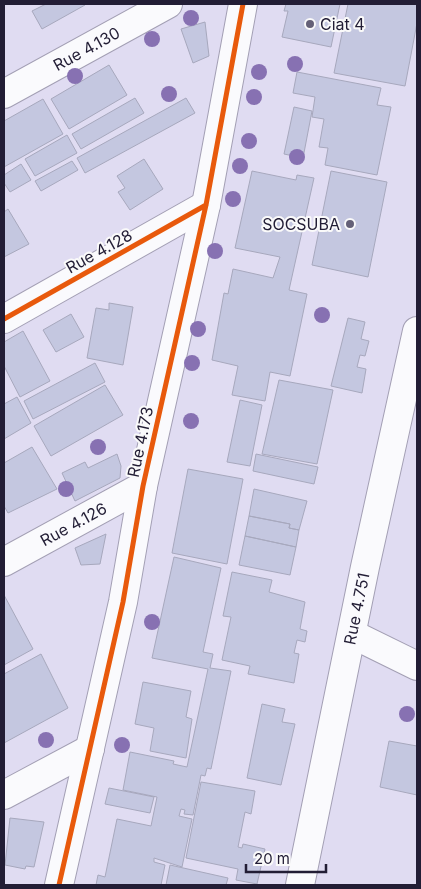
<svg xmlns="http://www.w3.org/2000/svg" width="421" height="889" viewBox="0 0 421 889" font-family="Inter,sans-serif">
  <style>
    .building { fill: #c4c7e0; stroke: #a7a8bd }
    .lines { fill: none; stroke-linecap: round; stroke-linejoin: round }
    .minor-casing { stroke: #a39fb4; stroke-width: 30 }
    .major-casing { stroke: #a39fb4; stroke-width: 30 }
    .minor { stroke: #fafafd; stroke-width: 28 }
    .major { stroke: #fafafd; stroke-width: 28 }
    .cycleway-casing { stroke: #fafafa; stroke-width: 8 }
    .cycleway { stroke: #e8590c; stroke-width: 5 }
    .tree { fill: #8771b2 }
    .poi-dot { fill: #646077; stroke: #fafafa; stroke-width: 2 }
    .labels { text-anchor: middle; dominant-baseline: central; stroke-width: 4; stroke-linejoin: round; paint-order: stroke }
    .poi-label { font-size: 16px; fill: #221d35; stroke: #fafafa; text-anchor: start }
    .street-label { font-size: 16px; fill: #221d35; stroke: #fafafa }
  </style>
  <rect width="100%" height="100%" fill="#e0dcf2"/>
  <!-- building -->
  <path class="building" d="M46,4H85V5L42,29L32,11Z
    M286,4H340L331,47L282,37L288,11H284Z
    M348,4H417V23L405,86L334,73Z
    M205,22L209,56L193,63L181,29Z
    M109,65L127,95L69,129L51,99Z
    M297,72L381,88L377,105L391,107L377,175L325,165L328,148L319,147L324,119L312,117L315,97L293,93Z
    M135,98L144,113L81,149L72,134Z
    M186,98L195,113L85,173L77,158Z
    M43,99L63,134L4,167V121Z
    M294,107L312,111L303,158L284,154Z
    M67,135L77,153L35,176L25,159Z
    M144,159L163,189L130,210L118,192L125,188L117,176Z
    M72,161L78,170L41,191L35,181Z
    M21,164L31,180L10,192L4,183V175Z
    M252,171L296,180L297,175L314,178L289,290L307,294L290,376L270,372L265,401L232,395L238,366L212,360L224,293L228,294L233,269L273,278L280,257L235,248Z
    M331,171L387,182L368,277L312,265Z
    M8,209L29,244L4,257V212Z
    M109,303L133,307L123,365L87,358L96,308L109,310Z
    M71,314L84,337L56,352L43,330Z
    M348,318L365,322L361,339L369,341L365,356L360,355L357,367L366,369L362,393L331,386Z
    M23,331L50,381L20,397L4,366V342Z
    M95,363L105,382L33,419L24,401Z
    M279,380L333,390L317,464L262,454Z
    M105,385L123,415L51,456L34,426Z
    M17,397L31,423L4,439V404Z
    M240,400L262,405L250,466L227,462Z
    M32,447L57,489L8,513L4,506V463Z
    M117,454L121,466L120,478L75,501L62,473L85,462L88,468Z
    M256,454L318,467L314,484L253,471Z
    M188,469L243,479L227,564L172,553Z
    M254,489L307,501L299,530L289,528L290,524L249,516Z
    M249,516L290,524L289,528L299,530L296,547L245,536Z
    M106,534L100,564L81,565L75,548Z
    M245,536L296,547L290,575L239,565Z
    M174,557L221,568L203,652L213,654L210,668L231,671L211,769L207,768L205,776L201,775L193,815L184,814L185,810L181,809L179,816L192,819L182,867L154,858V862L165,865L161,885H96L98,875L105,877L117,819L151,826L157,797L123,790L130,752L174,761L173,764L187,767L208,669L152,658Z
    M232,572L272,580L269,592L305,602L300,629L307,631L305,642L297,640L294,653L299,654L294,683L248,674L250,666L222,660L231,617L223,616Z
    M4,595L33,649L4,665Z
    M41,654L68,708L4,743V674Z
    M143,682L191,691L186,717L192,719L186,758L150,751L154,728L135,724Z
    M262,704L285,709L282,722L295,724L281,785L247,778Z
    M389,741L417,746V795L380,787Z
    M201,782L255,791L251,814L245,812L238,847L242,848L243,844L265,849L257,884L236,880L238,869L186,858Z
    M109,788L154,797L150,813L105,804Z
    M10,818L44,822L34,867L26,866L25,869L5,865Z
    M170,865L228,878L226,885H166Z"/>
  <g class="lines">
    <defs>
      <g id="minor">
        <path id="s1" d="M4,94L168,4"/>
        <path d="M4,319L206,205"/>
        <path id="s2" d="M4,562L143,486"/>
        <path d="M352,634L417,666"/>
        <path d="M4,795L90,749"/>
        <path d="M59,885L123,602L143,486L206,205L243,4"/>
      </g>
      <g id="major">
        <path id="s3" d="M300,885L365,567L417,331"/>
      </g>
    </defs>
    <!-- minor casing -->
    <use href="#minor" class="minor-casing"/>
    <!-- major casing -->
    <use href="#major" class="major-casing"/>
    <!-- minor -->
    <use href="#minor" class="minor"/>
    <!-- major -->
    <use href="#major" class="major"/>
    <defs>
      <path id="cycleway" d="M4,319L206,205
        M59,885L123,602L143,486L206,205L243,4"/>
    </defs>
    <!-- cycleway casing -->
    <use href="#cycleway" class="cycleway-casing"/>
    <!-- cycleway -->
    <use href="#cycleway" class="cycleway"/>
  </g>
  <!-- trees -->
  <g class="tree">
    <circle cx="191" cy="18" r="8"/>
    <circle cx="152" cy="39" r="8"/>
    <circle cx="295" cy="64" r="8"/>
    <circle cx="259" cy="72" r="8"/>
    <circle cx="75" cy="76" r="8"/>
    <circle cx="169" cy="94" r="8"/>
    <circle cx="254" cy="97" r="8"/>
    <circle cx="249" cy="141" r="8"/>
    <circle cx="297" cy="157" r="8"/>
    <circle cx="240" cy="166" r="8"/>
    <circle cx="233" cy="199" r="8"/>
    <circle cx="215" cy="251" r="8"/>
    <circle cx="322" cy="315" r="8"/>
    <circle cx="198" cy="329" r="8"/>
    <circle cx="192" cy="363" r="8"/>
    <circle cx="191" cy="421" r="8"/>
    <circle cx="98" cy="447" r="8"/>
    <circle cx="66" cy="489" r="8"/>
    <circle cx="152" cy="622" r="8"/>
    <circle cx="407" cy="714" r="8"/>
    <circle cx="46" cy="740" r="8"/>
    <circle cx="122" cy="745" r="8"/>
  </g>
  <!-- markers -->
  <g class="poi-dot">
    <circle cx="310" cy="24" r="5"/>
    <circle cx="350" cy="224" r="5"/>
  </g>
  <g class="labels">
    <!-- poi labels -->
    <g class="poi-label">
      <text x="320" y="24">Ciat 4</text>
      <text x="340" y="224" text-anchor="end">SOCSUBA</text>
    </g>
    <!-- street labels -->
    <g class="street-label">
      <text stroke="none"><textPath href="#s1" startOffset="94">Rue 4.130</textPath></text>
      <text transform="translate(99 251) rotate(-29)">Rue 4.128</text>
      <text transform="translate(140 442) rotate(-78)">Rue 4.173</text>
      <text stroke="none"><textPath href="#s2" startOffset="79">Rue 4.126</textPath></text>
      <text stroke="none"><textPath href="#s3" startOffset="282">Rue 4.751</textPath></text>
    </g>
  </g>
  <!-- border -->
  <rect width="421" height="889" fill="none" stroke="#221d35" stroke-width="10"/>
  <!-- scale -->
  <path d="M246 864v8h80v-8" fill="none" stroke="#221d35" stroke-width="2.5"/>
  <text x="254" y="864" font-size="15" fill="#221d35" stroke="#fafafa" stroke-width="4" paint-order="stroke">20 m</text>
</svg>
